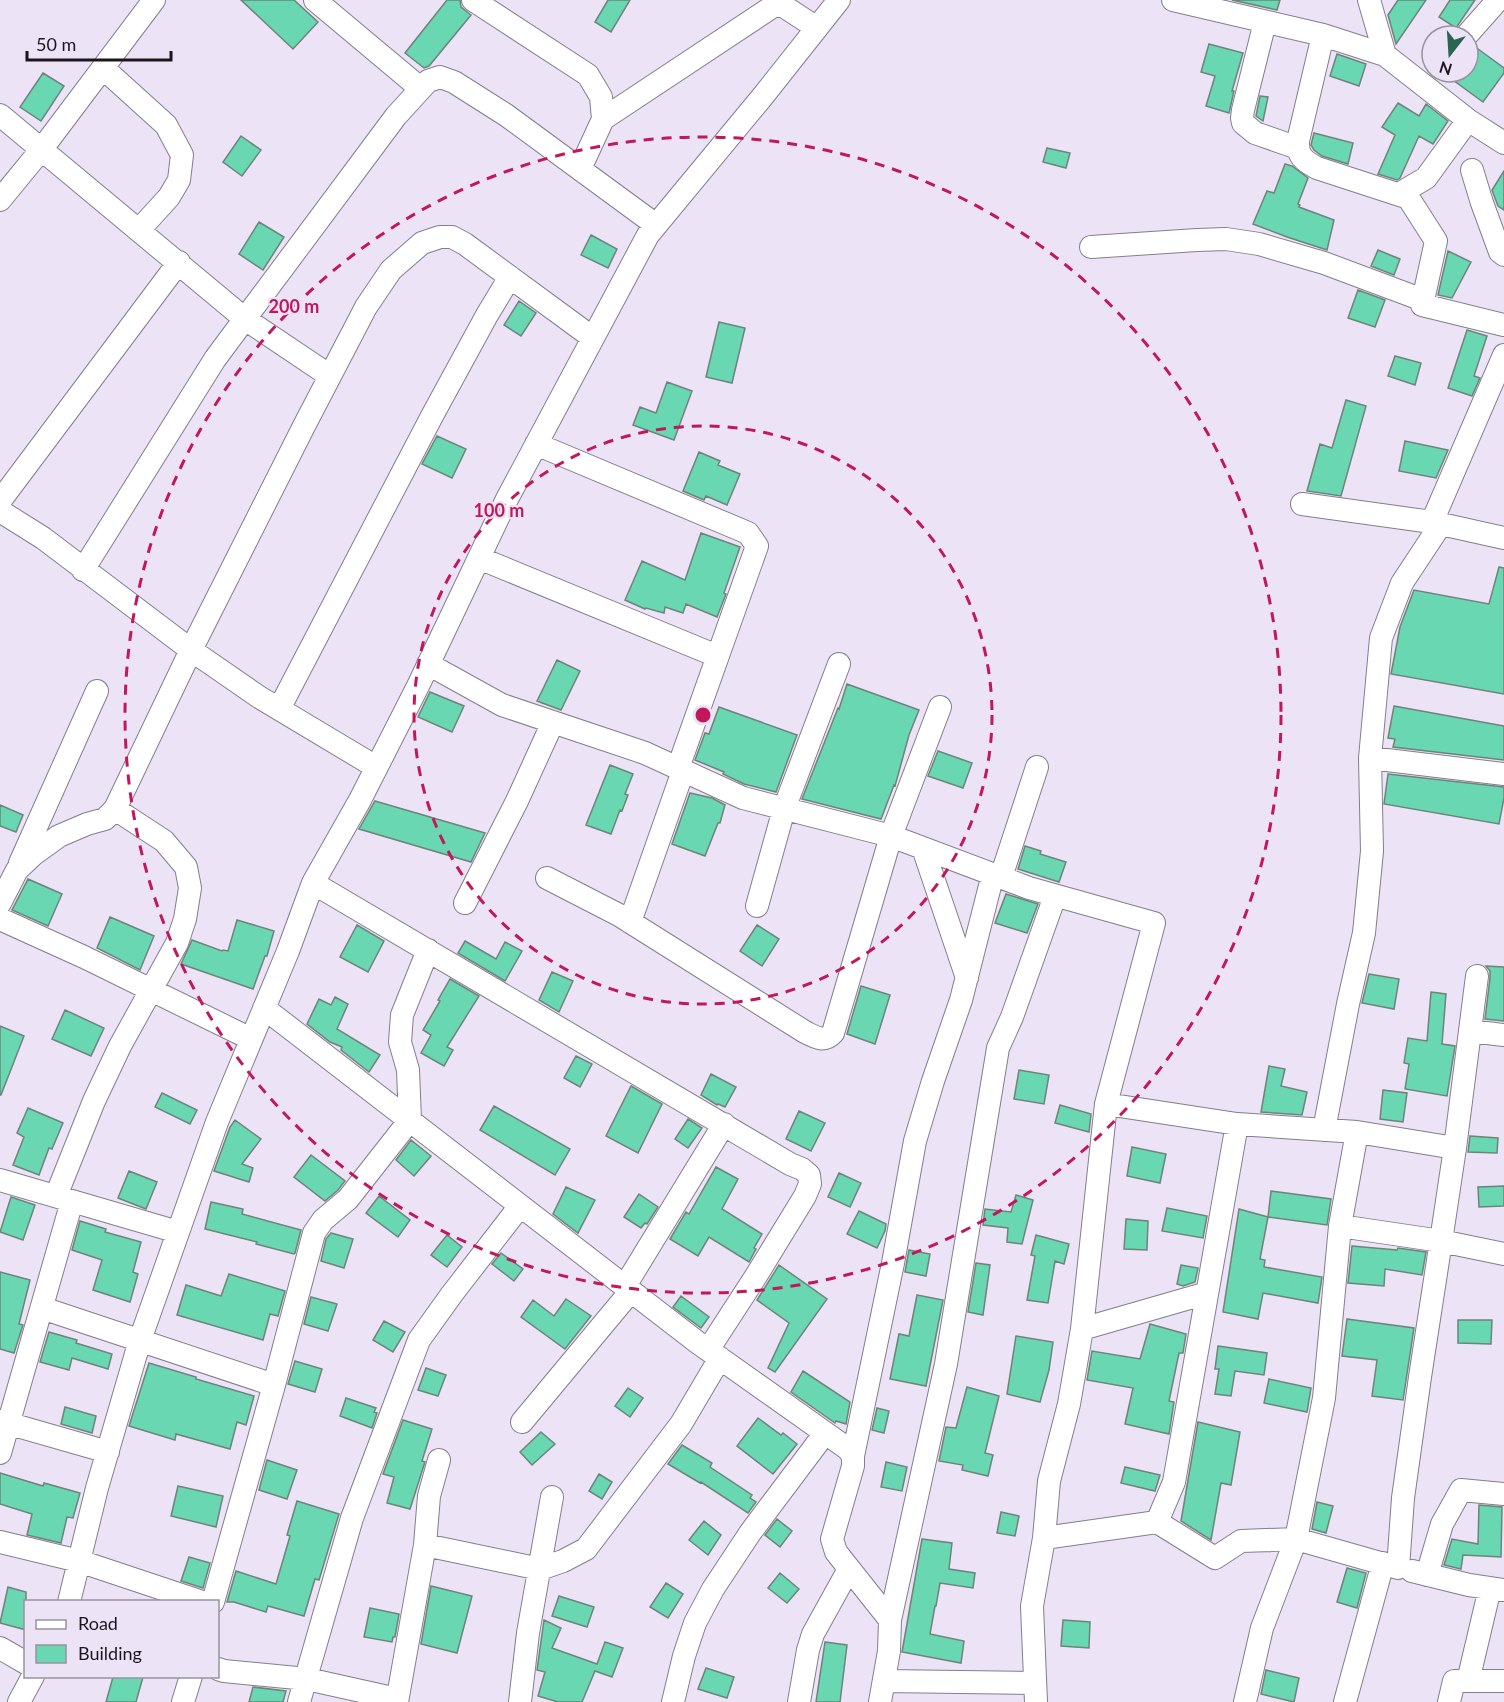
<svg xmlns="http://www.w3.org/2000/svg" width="1504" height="1702" viewBox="0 0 1504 1702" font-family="Lato,sans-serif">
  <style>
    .building { fill: #68d7b2; stroke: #6f837b; stroke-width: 1.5 }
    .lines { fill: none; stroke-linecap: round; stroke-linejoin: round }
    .minor-casing { stroke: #847d8d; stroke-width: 24 }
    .minor { stroke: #fff; stroke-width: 22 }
    .ring { fill: none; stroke: #c2185b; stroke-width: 3; stroke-dasharray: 10 8 }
    .centre { fill: #c2185b; stroke: #ece4f6; stroke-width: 3 }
    .ring-label { font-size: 18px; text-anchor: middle; font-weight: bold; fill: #c2185b; stroke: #ece4f6; stroke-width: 4.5; stroke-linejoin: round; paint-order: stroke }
  </style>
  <rect width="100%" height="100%" fill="#ece4f6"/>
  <!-- building -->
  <path class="building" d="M241,0H294L318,22L293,49Z
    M447,0H460L461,7L471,15L429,66L424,68L405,53Z
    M608,0H630L611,32L595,22Z
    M1232,0H1280L1277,10Z
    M1398,0H1426L1396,44L1388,15Z
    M1450,0H1475L1456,28L1439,17Z
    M1209,44L1243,53L1232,91H1234L1229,113L1206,106L1215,76L1201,72Z
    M1474,46L1504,68V73L1483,102L1442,72H1468V49Z
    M1337,54L1366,64L1359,86L1330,76Z
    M43,73L64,86L41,121L20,107Z
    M1260,96L1268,97L1263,121L1256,116Z
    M1398,103L1419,116L1426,104L1448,121L1433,144L1419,136L1400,178L1397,180L1378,174L1395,135L1382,127Z
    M1314,133L1353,143L1348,164L1322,156L1314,150L1311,145Z
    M241,136L261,150L242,176L223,162Z
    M1047,148L1070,153L1066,168L1043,162Z
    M1285,164L1292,166L1308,178L1298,204L1300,205L1299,207L1334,220L1327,250L1287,237L1253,224L1267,191L1274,193Z
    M1504,171V210L1498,206L1492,190Z
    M259,222L284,237L263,270L239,254Z
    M591,235L617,249L608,268L581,255Z
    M1378,250L1400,259L1394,275L1371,266Z
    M1448,251L1471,262L1452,298L1438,295Z
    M1358,290L1385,300L1375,327L1348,318Z
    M519,301L536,313L521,336L504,325Z
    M719,322L745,328L732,383L706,377Z
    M1467,330L1487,336L1474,376L1480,378L1472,396L1448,388Z
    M1395,356L1421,363L1415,385L1388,376Z
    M667,382L692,391L674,440L633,425L640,407L656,413Z
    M1346,400L1366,406L1341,496L1307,491L1320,444L1332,448Z
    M437,436L466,449L452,478L422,464Z
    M1405,441L1448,450L1436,478L1399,471Z
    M699,452L720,461L718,465L740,474L727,505L706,496L704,500L683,491Z
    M701,533L740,547L724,593L726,594L717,617L686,604L683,613L665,607L664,613L646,608L645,609L625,600L642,561L685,580Z
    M1499,567L1504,568V694L1391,674L1400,627L1414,590L1489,604Z
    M557,660L580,671L561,710L537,701Z
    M847,684L919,710L909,735L895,786L894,785L881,819L802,799L838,708L839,709Z
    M430,692L464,706L452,732L418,717Z
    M1394,706L1504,726V760L1393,747L1395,739L1388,738Z
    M719,707L797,735L776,792L744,784L723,774L724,772L695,760L705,733L709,734Z
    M938,751L972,763L963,788L928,776Z
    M610,765L633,774L625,794L628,795L622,811L620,810L611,834L586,825Z
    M1388,774L1504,787V798L1499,824L1384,804Z
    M690,793L712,798L725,805L720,823H718L705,856L672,844Z
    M375,801L485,833L471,862L359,829Z
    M0,805L23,815L16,832L0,826Z
    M1025,846L1041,851L1040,854L1066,862L1059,882L1018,869Z
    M28,879L62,894L48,926L12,910Z
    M1006,894L1038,904L1027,933L995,923Z
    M110,917L154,936L140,970L97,948Z
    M237,920L274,931L267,956H265L253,989L181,964L192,940L222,951L223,950L228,951Z
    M357,925L384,941L368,972L340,957Z
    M757,925L779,939L762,966L740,951Z
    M465,941L496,959L505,942L522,951L505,981L458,953Z
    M1486,966L1504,967V1021L1485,1019L1490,978V971Z
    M552,972L573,981L559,1012L539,1000Z
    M1369,974L1399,979L1394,1009L1362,1003Z
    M450,979L479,996L447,1047L453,1050L444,1066L421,1053L431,1035L423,1030L440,1001L438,1000Z
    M861,986L890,995L875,1044L847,1034Z
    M1431,992L1446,994L1442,1044L1455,1046L1447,1096L1405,1089L1409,1064L1404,1063L1408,1038L1427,1041Z
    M335,997L348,1004L337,1029L380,1055L369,1072L341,1050L342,1047L330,1042L307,1024L319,999L331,1005Z
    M65,1010L104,1028L91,1056L52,1039Z
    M0,1026L24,1036L1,1095H0Z
    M576,1056L592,1064L580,1087L564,1078Z
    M1269,1066L1285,1069L1281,1086L1307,1092L1302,1115L1261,1112Z
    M1019,1070L1049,1075L1044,1104L1014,1099Z
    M711,1074L736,1087L725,1107L718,1104L717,1105L701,1095Z
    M631,1086L662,1104L638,1153L606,1136Z
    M1383,1090L1407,1093L1403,1122L1380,1119Z
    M162,1093L197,1110L190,1124L155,1107Z
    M1060,1105L1091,1114L1089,1132L1055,1123Z
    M494,1106L570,1149L555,1175L480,1130Z
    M28,1108L63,1123L52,1149L49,1148L39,1175L13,1165L24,1137L17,1133Z
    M799,1111L825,1123L811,1151L786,1139Z
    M688,1119L702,1128L688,1148L675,1139Z
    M235,1120L261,1139L242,1164L253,1168L249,1182L214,1171L230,1127Z
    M1470,1136L1498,1138L1497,1153L1468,1152Z
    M411,1140L431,1156L414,1176L396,1160Z
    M1132,1147L1166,1154L1160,1183L1127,1176Z
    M311,1155L345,1181L338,1190L325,1201L294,1177Z
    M716,1167L738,1179L722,1209L762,1234L754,1248L756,1249L749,1262L709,1237L698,1256L670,1239L686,1212L689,1214Z
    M129,1171L157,1182L146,1209L118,1198Z
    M839,1173L861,1183L850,1207L828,1197Z
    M1504,1186V1206L1479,1207L1478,1187Z
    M566,1187L595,1200L578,1233L553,1214Z
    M1271,1191L1331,1199L1327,1225L1268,1217L1260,1259L1265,1260L1264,1267L1322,1277L1318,1303L1263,1293L1258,1319L1223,1312L1239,1209L1268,1217Z
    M639,1194L658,1207L647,1224L645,1223L641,1228L624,1217Z
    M1016,1195L1033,1200L1022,1244L1007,1242L1008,1228L983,1225L985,1209L1011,1212Z
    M379,1196L410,1220L398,1237L366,1213Z
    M11,1197L35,1205L23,1240L0,1232Z
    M211,1202L243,1209L242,1214L301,1230L295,1253L294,1254L256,1244L257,1242L205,1229Z
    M1167,1208L1207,1216L1203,1238L1162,1231Z
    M859,1211L886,1224L885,1231L877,1248L847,1234Z
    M1126,1219L1148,1221L1147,1250L1124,1249Z
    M80,1221L106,1229L105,1232L141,1242L133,1272L138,1274L130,1302L93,1290L102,1260L72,1250Z
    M331,1233L353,1239L344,1268L321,1261L326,1239Z
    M447,1235L462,1247L447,1267L431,1255Z
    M1036,1235L1069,1244L1064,1264L1055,1261L1048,1303L1027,1300L1035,1256L1031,1255Z
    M1352,1246L1397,1250L1398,1248L1426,1252L1422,1275L1385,1269L1384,1286L1348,1283Z
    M909,1250L930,1254L926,1276L905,1272Z
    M501,1253L523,1269L514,1281L492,1264Z
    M976,1263L990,1265L983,1315L968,1312Z
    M779,1265L827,1299L775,1372L768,1368L789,1323L757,1300Z
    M1181,1265L1198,1268L1195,1282L1183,1286L1177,1284Z
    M0,1272L30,1280L19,1324L23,1325L14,1353L0,1349Z
    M229,1274L285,1291L278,1316L270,1314L263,1340L177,1315L186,1285L221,1296Z
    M917,1295L943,1300L926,1386L890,1379L899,1334L909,1336Z
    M681,1296L709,1317L701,1328L673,1307Z
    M311,1297L337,1304L328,1331L304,1324Z
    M566,1299L591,1316L565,1349L521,1317L533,1300L554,1316Z
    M1347,1319L1414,1328L1403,1400L1372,1396L1377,1360L1342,1356Z
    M1458,1320H1492L1491,1344L1458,1343Z
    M384,1321L405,1332L393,1352L373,1340Z
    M1150,1324L1186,1334L1183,1353H1179L1169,1401L1174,1402L1169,1434L1125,1424L1133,1388L1087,1380L1092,1351L1140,1359Z
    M49,1332L77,1340L76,1343L112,1354L108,1369L72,1358L69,1370L40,1362Z
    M1016,1336L1053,1342L1049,1370L1040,1402L1007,1394Z
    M1218,1346L1267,1353L1264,1375L1235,1371L1231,1396L1215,1394L1219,1369H1215Z
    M295,1361L322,1369L315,1392L288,1384Z
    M149,1363L196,1377V1379L254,1396L246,1425L237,1422L230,1449L176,1434L175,1440L129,1426Z
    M426,1368L446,1375L438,1396L418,1390Z
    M803,1371L850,1402L846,1424L836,1421L835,1423L791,1392Z
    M1269,1379L1311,1388L1307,1412L1264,1403Z
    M967,1387L999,1396L985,1453L993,1455L988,1476L962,1470L963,1465L939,1461L946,1427L956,1428Z
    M628,1388L643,1398L630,1417L615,1406Z
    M346,1398L376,1408L374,1412L377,1413L372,1428L340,1416Z
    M65,1407L96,1416L92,1433L61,1424Z
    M877,1408L889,1411L884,1433L872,1430Z
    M758,1418L781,1435L783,1433L797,1444L773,1474L737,1446Z
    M403,1420L432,1429L422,1461L425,1462L410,1509L387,1503L394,1477L383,1474Z
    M1198,1422L1240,1432L1231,1485L1221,1483L1211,1540L1181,1521Z
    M541,1432L555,1444L532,1465L520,1452Z
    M682,1445L712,1463L710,1467L752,1495L750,1498L756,1502L748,1513L701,1482L700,1483L668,1464Z
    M267,1460L297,1470L287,1499L259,1490Z
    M886,1462L907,1467L902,1491L881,1487Z
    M1125,1467L1160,1475L1155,1491L1121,1483Z
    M0,1473L43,1486L44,1483L80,1493L73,1518L67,1517L61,1543L27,1535L32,1514L0,1504Z
    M599,1474L612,1482L602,1499L589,1491Z
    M178,1486L223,1496L216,1527L171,1516Z
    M297,1501L339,1514L319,1580L315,1579L304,1616L268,1606L266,1612L234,1602H227L236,1571L276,1584L290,1536L287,1535Z
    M1317,1502L1333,1506L1326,1533L1312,1529Z
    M1479,1505L1502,1507L1501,1557L1463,1555L1461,1569L1444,1565L1452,1539L1478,1544Z
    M1001,1512L1019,1516L1015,1536L997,1533Z
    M777,1519L792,1531L780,1547L765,1535Z
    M704,1521L721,1535L708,1555L689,1540Z
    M922,1539L952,1543L949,1569L975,1573L973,1588L940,1583L936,1606H935L930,1634L964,1641L961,1663L902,1652Z
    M189,1557L210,1563L203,1588L181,1581Z
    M1347,1568L1366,1573L1357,1608L1337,1602Z
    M780,1573L799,1589L787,1603L768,1588Z
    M666,1583L683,1594L668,1618L650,1607Z
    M431,1586L472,1596L457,1653L421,1644Z
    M8,1587L26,1592V1630L0,1623Z
    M559,1596L594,1607L587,1627L552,1616Z
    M370,1608L399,1614L395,1637H393L392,1642L364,1637Z
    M544,1620L561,1628L552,1648L597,1664L605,1642L623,1648L612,1677L595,1671L582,1702H558L538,1696L545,1672L537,1670Z
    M1063,1620L1090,1622L1089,1648L1061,1646Z
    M825,1642L847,1645L840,1702H816Z
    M706,1668L734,1677L727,1698L698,1689Z
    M1266,1670L1299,1678L1294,1702L1261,1694Z
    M113,1677H143L136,1702H106Z
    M253,1687L286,1691L283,1702H249Z"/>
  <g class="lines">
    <defs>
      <path id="minor" d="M315,0L420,88
        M473,0L588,75L601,97L603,119L580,169
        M774,0L817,28
        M1173,0L1323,35L1385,55L1468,120L1504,143
        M1369,0L1385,55
        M1265,22L1243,110L1242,118L1243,123L1255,133L1298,148
        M1323,35L1298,141C1297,156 1304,161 1317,168L1409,198
        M1466,36L1498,0
        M103,68L166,125L182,155L179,180L169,197L139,230
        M0,115L245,319L330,376
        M603,119L778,3
        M1468,120L1426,178L1404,191L1436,241L1422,305L1504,325
        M1472,170L1482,203L1500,252L1504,255
        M0,200L41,150L154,0
        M1091,247L1197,240L1226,239L1259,244L1324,263L1423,300
        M536,444L748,533L757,546L678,768
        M0,501L179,262
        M1302,504L1432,522L1504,538
        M0,511L43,538L191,650L259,697L376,767
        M1432,522L1504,355
        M479,558L717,656
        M83,570L215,359L396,116L428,81L440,77L454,82L506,115L656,225
        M428,664L502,705L645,753L743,798L891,836L1029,888L1154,923L1106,1104
        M279,709L432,416L487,315L510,277
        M1370,758L1504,774
        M923,848L967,978
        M20,863L97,691
        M1001,877L1037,767
        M547,878L619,915L805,1032C815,1037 824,1043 833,1033L891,836L940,707
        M313,883L790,1164L802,1169L809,1175L810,1184L805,1196L756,1276L708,1350
        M0,903L17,870L34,854L59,836L87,824L105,819L115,809L191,650L304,426L366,307L391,270L422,243L440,237H452L465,244L593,338
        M465,903L517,801L553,722
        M757,906L784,809L839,664
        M0,919L84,957L251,1039
        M630,922L683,771
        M264,1008L697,1342L848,1449L853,1456
        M1470,1031L1477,976
        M1324,1130L1348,1004L1364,933L1372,851L1370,758L1381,638L1402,583L1441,524
        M1455,1148L1470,1031L1504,1035
        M0,1180L178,1232
        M56,1196L94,1101L120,1046L177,943L185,919L190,888L186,867L164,841L115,809
        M1340,1226L1357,1132
        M625,1286L724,1124
        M42,1308L274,1385
        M1082,1329L1207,1293
        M0,1421L108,1452
        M522,1422L631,1291
        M0,1453L72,1201
        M1157,1522L1215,1558L1241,1541L1296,1539L1398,1568L1403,1498L1420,1377L1441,1241L1504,1254
        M1044,1538L1049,1481L1069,1404L1082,1329L1106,1104L1237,1124
        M0,1542L79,1561L202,1602
        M425,1545L540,1569L563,1561L586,1549L681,1424L720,1358
        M1412,1571L1469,1585L1504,1590
        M1427,1575L1442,1524L1461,1490L1504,1494
        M69,1602L97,1488L140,1340L217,1122L288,951L313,883L360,800L418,686L507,499L648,235L763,96L839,0
        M213,1602L274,1385L314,1233L323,1220L348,1199L410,1120L408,1070L400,1042L402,1015L428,950
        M890,1620L946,1364L998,1048L1012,1017L1055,896
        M0,1648L26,1663
        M218,1669L224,1671L307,1679L397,1699
        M884,1681L1035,1683
        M1468,1681L1490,1588
        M19,1702L33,1676
        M183,1702L191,1676
        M299,1702L352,1518L419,1340L452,1294L520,1206
        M397,1702L425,1545L429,1496L439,1460
        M520,1702L528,1633L552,1497
        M673,1702L684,1656L695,1623L713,1589L750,1533L825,1433
        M799,1702L808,1650L813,1634L849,1569
        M880,1702L889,1651L890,1620L836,1552L832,1539L853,1466V1456L893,1263L915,1141L933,1081L961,1000L993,874
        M1036,1702L1032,1606L1044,1538L1157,1522L1174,1482L1237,1124L1357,1132L1455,1148L1441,1241L1340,1226L1324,1398L1296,1539L1262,1628L1245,1702
        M1345,1702L1383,1563
        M1449,1702L1454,1681H1504"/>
    </defs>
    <!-- minor casing -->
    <use href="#minor" class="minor-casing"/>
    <!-- minor -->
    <use href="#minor" class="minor"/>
  </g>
  <!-- distance rings -->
  <g class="ring">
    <circle cx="703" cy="715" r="289"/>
    <circle cx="703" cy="715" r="578"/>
  </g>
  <circle cx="703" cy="715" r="9" class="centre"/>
  <g class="ring-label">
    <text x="294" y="313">200 m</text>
    <text x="499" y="517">100 m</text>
  </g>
  <!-- legend -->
  <rect x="24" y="1600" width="195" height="78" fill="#ece4f6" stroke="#98929f" stroke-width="1.5"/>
  <rect x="36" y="1620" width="30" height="9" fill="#ffffff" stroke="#98929f" stroke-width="1.5"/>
  <text x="78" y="1630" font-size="18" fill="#19171d">Road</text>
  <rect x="36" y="1645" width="30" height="18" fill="#68d7b2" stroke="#98929f" stroke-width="1.5"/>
  <text x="78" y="1660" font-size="18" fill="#19171d">Building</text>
  <!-- north arrow -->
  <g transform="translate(1450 54) rotate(197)"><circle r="28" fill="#ece4f6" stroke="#98929f" stroke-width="1.5"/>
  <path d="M0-4.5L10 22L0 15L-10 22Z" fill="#286552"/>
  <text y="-9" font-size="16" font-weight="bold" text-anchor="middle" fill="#19171d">N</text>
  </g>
  <!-- scale -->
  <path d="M27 51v9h144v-9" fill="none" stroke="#19171d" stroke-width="3"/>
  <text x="36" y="51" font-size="18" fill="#19171d" stroke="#ece4f6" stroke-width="4.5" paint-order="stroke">50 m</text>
</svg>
